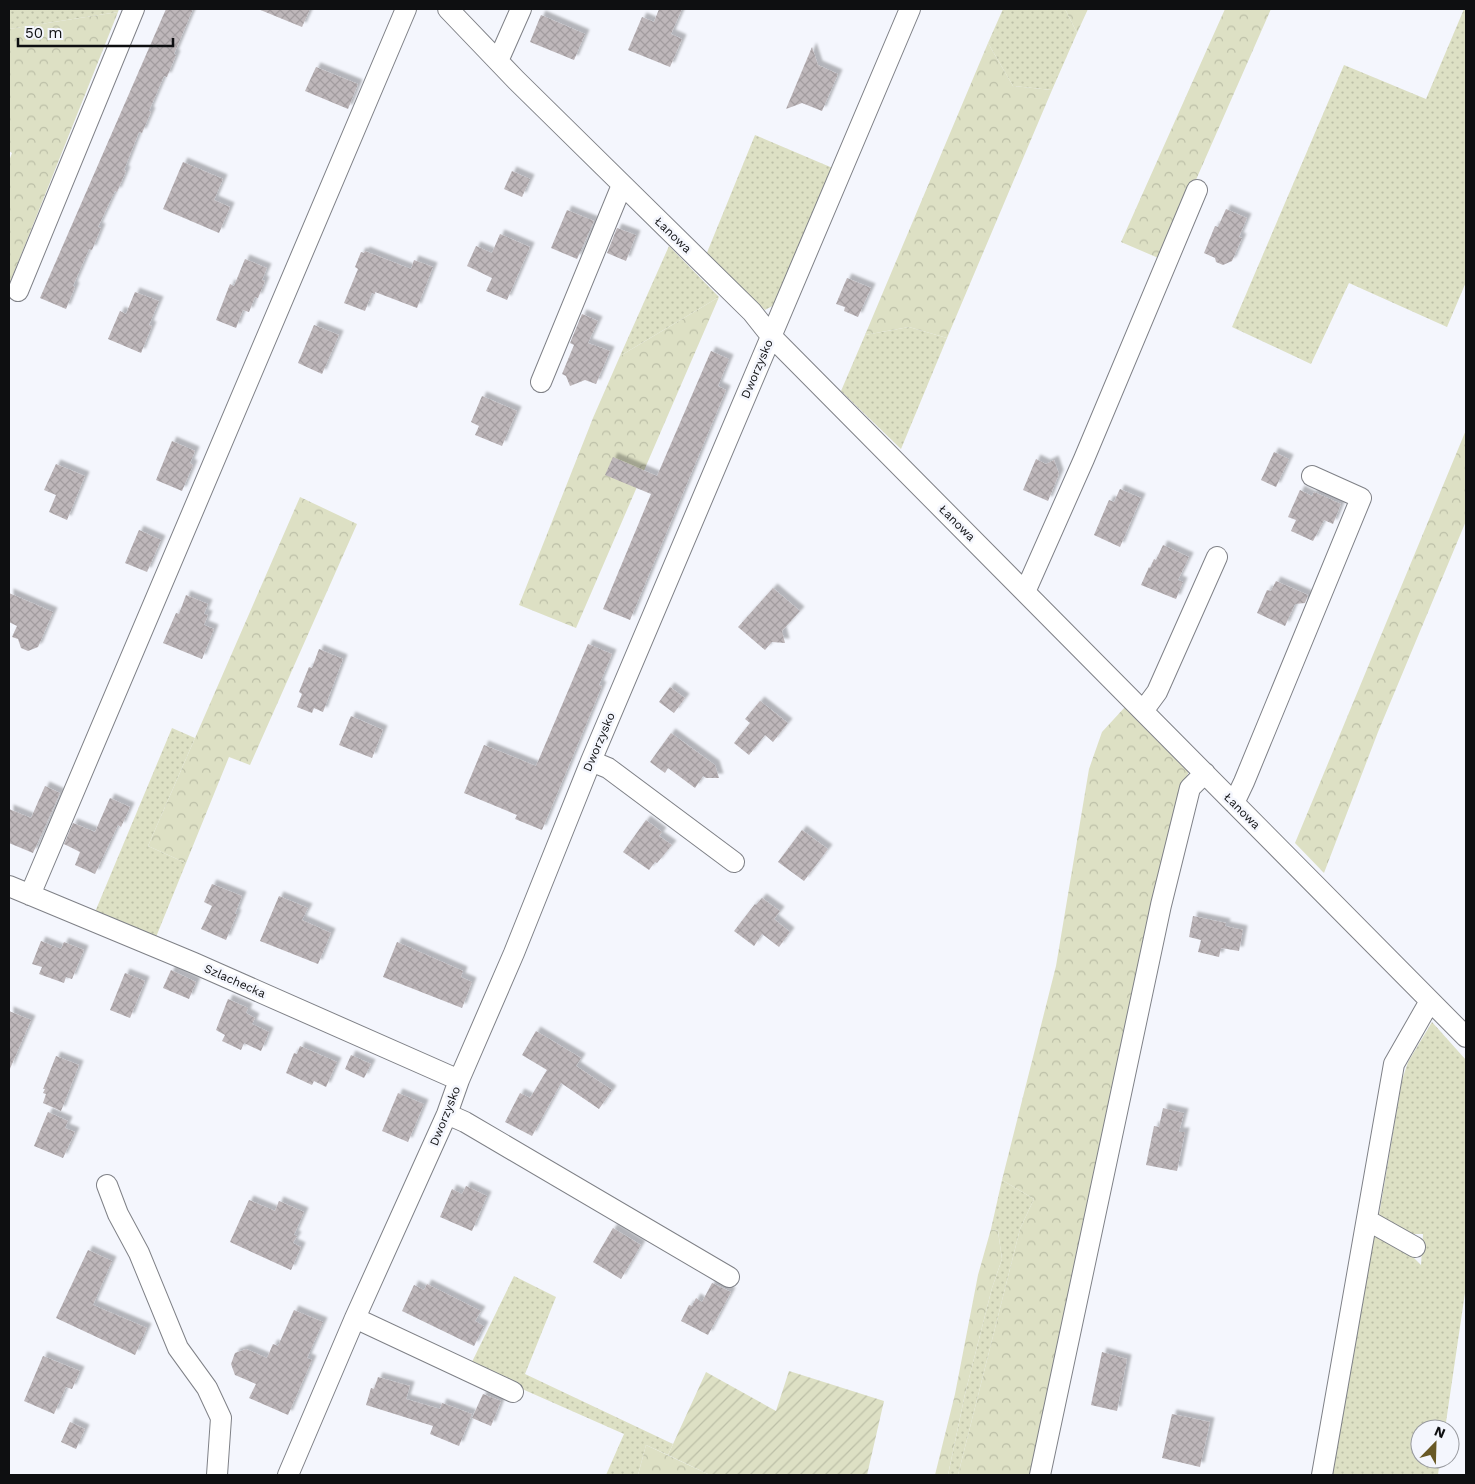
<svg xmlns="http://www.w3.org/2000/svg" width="1475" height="1484" viewBox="0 0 1475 1484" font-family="'Work Sans',sans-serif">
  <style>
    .grass { fill: url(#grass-dots) }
    .forest { fill: url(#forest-crowns) }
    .garden { fill: url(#garden-furrows) }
    .building { fill: url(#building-cross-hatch); filter: url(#shadow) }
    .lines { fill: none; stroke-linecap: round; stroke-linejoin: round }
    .minor-casing { stroke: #7f8187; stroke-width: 22 }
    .minor { stroke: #fff; stroke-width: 20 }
    .labels { text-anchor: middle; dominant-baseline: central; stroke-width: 5; stroke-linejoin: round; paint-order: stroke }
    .street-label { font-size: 12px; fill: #0e0f11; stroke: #f4f6fd }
  </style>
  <defs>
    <pattern id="grass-dots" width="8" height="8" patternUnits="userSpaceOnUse" patternTransform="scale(1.25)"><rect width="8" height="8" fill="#dde0c4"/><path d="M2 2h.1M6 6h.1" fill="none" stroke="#bcbfa7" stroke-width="1.8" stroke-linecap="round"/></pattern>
    <pattern id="forest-crowns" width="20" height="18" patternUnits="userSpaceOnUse" patternTransform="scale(1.25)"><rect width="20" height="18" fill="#dde0c4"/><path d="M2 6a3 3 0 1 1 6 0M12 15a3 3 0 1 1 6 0" fill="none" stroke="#bcbfa7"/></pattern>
    <pattern id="garden-furrows" width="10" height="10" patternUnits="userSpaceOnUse" patternTransform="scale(1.25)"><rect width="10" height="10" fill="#dde0c4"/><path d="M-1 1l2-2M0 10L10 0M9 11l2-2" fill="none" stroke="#bcbfa7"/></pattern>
    <pattern id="building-cross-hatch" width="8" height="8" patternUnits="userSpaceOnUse" patternTransform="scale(1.25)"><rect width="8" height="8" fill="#beb7ba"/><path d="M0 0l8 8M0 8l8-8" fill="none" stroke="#a29c9f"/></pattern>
    <filter id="shadow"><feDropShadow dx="4.5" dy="-4.5" stdDeviation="1" flood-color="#0004"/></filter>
  </defs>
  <rect width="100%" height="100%" fill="#f4f6fd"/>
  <!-- grass -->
  <path class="grass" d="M9,9H119L118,12L9,29Z
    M1003,9H1065L1077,33L1052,90L1013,86L988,43Z
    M1464,9H1466V282L1447,327L1349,283L1311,364L1232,327L1344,65L1426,99Z
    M755,135L835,169L776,304L765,310L706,255Z
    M669,246L719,297L620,356Z
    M909,327L947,338L901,449L841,391L865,335Z
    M172,728L195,738L148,846L186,863L156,937L95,912Z
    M1432,1022L1466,1060V1286L1445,1429H1420V1459H1440L1438,1475H1332L1374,1233L1405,1249L1421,1265L1423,1234H1410L1379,1215L1402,1080L1408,1062Z
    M1002,1180L1034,1199L1020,1229L958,1475H948L965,1394L992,1288L1002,1259L998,1231L991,1229Z
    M514,1276L556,1297L525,1374L673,1444L668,1455L646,1445L638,1475H606L624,1434L470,1366Z"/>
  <!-- forest -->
  <path class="forest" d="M1065,9H1088L1077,33Z
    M1225,9H1271L1195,182L1163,260L1121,242Z
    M118,12L9,285V161L12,153L9,151V29Z
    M988,43L1013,86L1052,90L947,338L909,327L865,335Z
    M719,297L576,628L519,605L593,418L620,356Z
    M1466,430V521L1378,732L1324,873L1295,843Z
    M300,497L357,524L250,765L229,757L186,863L148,846Z
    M1125,707L1189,771L1179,795L1033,1475H958L1020,1229L1034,1199L1002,1180L1056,966L1089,769L1102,732Z
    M991,1229L998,1231L1002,1259L992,1288L965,1394L948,1475H935L955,1394L978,1275Z
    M646,1445L710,1475H638Z"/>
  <!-- garden -->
  <path class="garden" d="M789,1371L884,1401L867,1475H710L668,1455L706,1372L776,1411Z"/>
  <!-- building -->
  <path class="building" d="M166,9H193L174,54L176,55L167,77L164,76L149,111L151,112L142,133L139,132L124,170L126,171L117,192L115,191L98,227L101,228L92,250L89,249L73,286L75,287L66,309L40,298Z
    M258,9H310L302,27Z
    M659,9H682L671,34L682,39L670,67L628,50L642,17L654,22Z
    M541,15L585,34L574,60L530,42Z
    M812,47L818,65L838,74L822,111L802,103L786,109Z
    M316,67L358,84L348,109L305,91Z
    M183,162L223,179L214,200L230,207L219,233L163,209Z
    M512,171L530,179L522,197L504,189Z
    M1226,209L1247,218L1239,237L1242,238L1232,261L1223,265L1216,262L1215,258L1204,253L1215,226L1218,227Z
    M567,210L594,221L577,259L551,248Z
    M617,228L636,235L626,261L607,253Z
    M500,234L530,247L507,300L486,291L492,278L467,266L476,246L492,253Z
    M365,251L411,269L414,260L433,267L417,308L375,292V294L372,293L365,311L344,303L358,269L355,267L361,252L364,253Z
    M245,259L267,268L262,280L265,281L258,298L255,297L249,312L243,310L236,328L216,320L230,284L234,286Z
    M847,278L871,288L858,317L844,311L845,307L836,304Z
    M135,292L159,301L149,325L152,326L141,353L108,339L120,311L126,314Z
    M582,314L598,321L588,343L610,351L596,384L585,380L570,386L566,376L562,374L574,345L570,343Z
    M314,325L339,335L322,374L298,363Z
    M711,351L729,359L718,386L726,390L630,620L603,609L651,494L605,475L613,457L657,476Z
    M482,396L517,411L502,446L475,435L479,426L471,422Z
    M172,441L195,451L190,463L193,465L182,491L156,480Z
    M1274,452L1289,459L1276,487L1261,480Z
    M1036,459L1046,464L1054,460L1059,474L1048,501L1023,490Z
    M56,464L85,476L67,520L49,512L56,495L44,490Z
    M1120,489L1141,498L1120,547L1094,535L1109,500L1114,502Z
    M1300,490L1312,496L1314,492L1341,504L1333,524L1324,520L1313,541L1291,531L1296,520L1288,517Z
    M139,530L161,540L147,572L125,563Z
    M1163,545L1189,557L1178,580L1183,582L1176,599L1141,585L1149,567L1150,568L1154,559L1156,560Z
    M1276,581L1308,595L1305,603L1295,604L1285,626L1257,613L1267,590L1271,591Z
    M773,588L800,611L782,631L785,643L772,642L765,650L738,627Z
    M9,593L53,612L38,647L28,651L21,648L18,639L12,637L17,626L9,622Z
    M186,595L208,604L204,614L208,615L204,625L214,629L202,659L163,643L176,613L179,614Z
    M588,644L612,654L599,685L602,686L542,830L515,819L517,815L464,793L484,745L536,766Z
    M319,649L343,659L323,712L314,708L312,713L297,707L302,694L299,692L309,667L312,668Z
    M670,687L685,698L674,713L659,702Z
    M760,701L788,723L773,742L765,735L749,755L734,743L750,723L745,719Z
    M351,716L383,730L372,758L339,745Z
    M671,733L715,765L719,778H706L703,776L695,788L668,768L665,773L650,762Z
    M45,786L60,793L33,853L9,843V809L31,818Z
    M110,798L130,807L121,827L118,825L95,874L75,865L80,852L64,844L73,823L95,832Z
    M646,820L662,832L659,836L672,845L657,863L655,862L649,870L623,852Z
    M802,830L828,849L804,881L778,862Z
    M212,884L242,896L235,914H237L226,940L201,929L212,906L204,902Z
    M279,896L308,908L302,920L331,933L318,964L260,941Z
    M762,898L780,911L774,919L790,932L779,947L762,934L754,946L734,931L755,904L756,905Z
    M1193,916L1226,923L1225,926L1243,930L1239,951L1221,948L1219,957L1198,952L1201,940L1189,937Z
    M41,941L61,949L64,942L84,950L72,979L66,977L64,983L39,974L42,967L32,964Z
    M397,942L463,971L461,977L472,982L462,1008L383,977Z
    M171,970L196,982L189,999L163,988Z
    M125,973L145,981L130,1018L110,1010Z
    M228,999L248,1008L246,1013L255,1018L252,1024L269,1032L261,1051L244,1043L241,1050L222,1041L225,1035L216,1030Z
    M9,1011L31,1020L9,1071Z
    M536,1031L581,1058L576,1066L612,1090L599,1109L561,1083L532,1136L505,1122L520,1093L530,1098L547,1070L522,1055Z
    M300,1046L337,1062L326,1087L314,1081L312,1085L286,1073L294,1053L297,1054Z
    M351,1055L371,1064L364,1078L345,1069Z
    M56,1056L79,1065L61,1111L43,1103L46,1094L43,1093L45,1089H43Z
    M398,1093L424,1104L408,1142L382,1131Z
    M1163,1108L1184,1113L1179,1132H1185L1177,1171L1146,1165L1154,1126L1159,1127Z
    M48,1112L68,1121L65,1128L75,1132L63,1158L34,1146Z
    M466,1186L487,1196L472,1231L440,1217L452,1189L462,1194Z
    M249,1200L275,1211L279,1201L304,1212L294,1235L297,1236L293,1243L301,1247L291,1270L230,1242Z
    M613,1228L641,1245L621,1279L593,1262Z
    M88,1250L112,1261L93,1305L147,1328L135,1355L56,1318Z
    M712,1283L731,1292L708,1335L681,1321L689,1305L692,1306L696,1298L702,1302Z
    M427,1284L481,1311L475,1321L484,1326L474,1346L402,1311L414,1285L424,1290Z
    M294,1310L323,1322L307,1358L312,1360L288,1415L249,1398L256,1384L235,1375L231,1364L235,1353L246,1349L267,1358L273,1344L278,1346Z
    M1102,1352L1127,1359L1117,1411L1091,1405Z
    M43,1356L80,1371L72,1389L66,1387L54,1414L24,1401Z
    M378,1377L410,1386L406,1399L440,1409L442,1403L472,1414L459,1446L430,1434L433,1426L366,1405L371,1388L374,1389Z
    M483,1394L501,1401L491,1426L472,1418Z
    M1172,1414L1210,1422L1200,1467L1162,1458Z
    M70,1422L85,1429L76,1449L61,1442Z"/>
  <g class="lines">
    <defs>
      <path id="minor" d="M448,9L516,80L752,312L771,336L1466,1037
        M498,61L521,9
        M18,291L134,9
        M541,382L622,185
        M1025,592L1084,459L1197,190
        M1143,711L1157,692L1217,557
        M591,761L608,768L734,862
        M1234,803L1244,782L1361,498L1312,476
        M9,886L194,963L459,1080
        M30,895L406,9
        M447,1114L465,1122L729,1277
        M107,1185L118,1214L139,1253L178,1348L207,1388L221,1418L217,1475
        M1367,1220L1415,1247
        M355,1318L513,1392
        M288,1475L355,1318L447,1114L459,1080L514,953L591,761L910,9
        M1040,1475L1161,905L1190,788L1205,773
        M1322,1475L1394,1064L1430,1001"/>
    </defs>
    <!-- minor casing -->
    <use href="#minor" class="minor-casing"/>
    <!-- minor -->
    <use href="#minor" class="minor"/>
  </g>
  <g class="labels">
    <!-- street labels -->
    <g class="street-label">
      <text transform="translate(673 235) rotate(44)">Łanowa</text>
      <text transform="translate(757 369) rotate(-67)">Dworzysko</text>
      <text transform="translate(957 523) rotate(45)">Łanowa</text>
      <text transform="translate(599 742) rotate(-67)">Dworzysko</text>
      <text transform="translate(1242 811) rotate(45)">Łanowa</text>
      <text transform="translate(235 981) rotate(24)">Szlachecka</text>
      <text transform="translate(445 1116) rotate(-68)">Dworzysko</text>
    </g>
  </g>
  <!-- border -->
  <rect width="1475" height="1484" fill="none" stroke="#0e0f11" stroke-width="20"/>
  <!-- north arrow -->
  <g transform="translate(1435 1444) rotate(23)"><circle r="24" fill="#f4f6fd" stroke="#989a9f"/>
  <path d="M0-4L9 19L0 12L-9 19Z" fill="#685825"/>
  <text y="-8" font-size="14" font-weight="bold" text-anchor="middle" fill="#0e0f11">N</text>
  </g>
  <!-- scale -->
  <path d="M18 38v8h155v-8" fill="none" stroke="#0e0f11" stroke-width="2.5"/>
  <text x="25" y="38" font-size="15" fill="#0e0f11" stroke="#f4f6fd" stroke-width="4" paint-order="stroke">50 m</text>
</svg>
